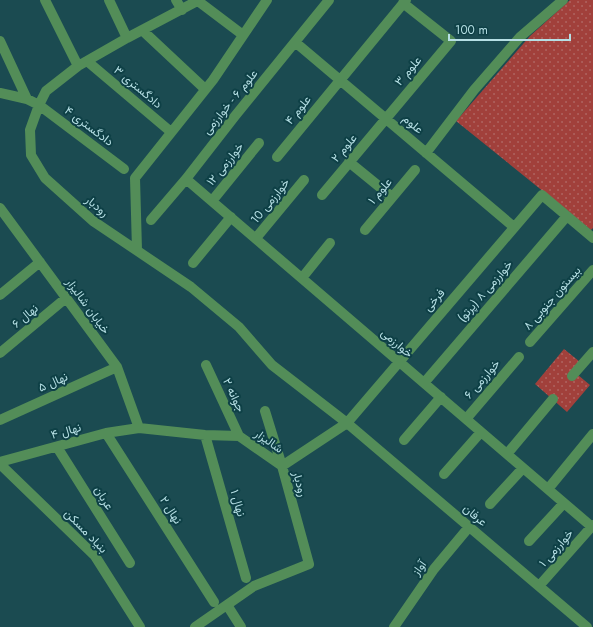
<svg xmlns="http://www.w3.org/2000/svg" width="593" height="627" viewBox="0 0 593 627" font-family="Jost,Vazirmatn,sans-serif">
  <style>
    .park { fill: url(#park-dots) }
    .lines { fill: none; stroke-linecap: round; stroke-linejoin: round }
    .minor { stroke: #538d58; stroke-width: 10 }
    .labels { text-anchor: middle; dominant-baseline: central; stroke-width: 4; stroke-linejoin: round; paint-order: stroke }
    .street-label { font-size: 12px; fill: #b6dfe4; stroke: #0e4046 }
  </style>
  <defs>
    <pattern id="park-dots" width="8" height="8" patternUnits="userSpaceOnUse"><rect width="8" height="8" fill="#a1403b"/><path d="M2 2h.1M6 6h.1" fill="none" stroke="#af6461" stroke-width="1.8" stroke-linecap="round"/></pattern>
  </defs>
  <rect width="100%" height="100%" fill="#1b4b51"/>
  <!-- park -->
  <path class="park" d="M570,0H593V228L591,230L456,121L530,36Z
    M564,349L585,366L578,375L590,385L567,412L535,384Z"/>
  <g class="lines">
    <!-- minor -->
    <path class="minor" d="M45,0L78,66
      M109,0L127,38
      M176,0L182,10
      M199,0L127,38L78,66L46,91L39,105L30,130L31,155L45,178L93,221L191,287L239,327L272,365L347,423L587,627
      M198,1L243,35
      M142,30L205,89
      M0,41L27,99
      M295,42L514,227
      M87,61L171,132
      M0,93L27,99L39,105L124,169
      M426,153L474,90L520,37L563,0
      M277,157L406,0
      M349,162L392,197
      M186,179L592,527
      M322,195L451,41L403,3
      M212,201L259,143
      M0,208L117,367L139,428
      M151,220L186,179L235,116L329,0
      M365,230L415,170
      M256,238L304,180
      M137,250L135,178L213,80L267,0
      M193,263L231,217
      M302,278L330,243
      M0,295L40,262
      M530,342L593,270
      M0,353L66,298
      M206,365L239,436
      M572,376L593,352
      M424,383L567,216
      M466,419L519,357
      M0,420L117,367
      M106,433L214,602
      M205,435L246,578
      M404,440L441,397
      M57,447L130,563
      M507,454L553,399
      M0,462L106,433L139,428L205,435L239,436L282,466L347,423L542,195L593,238
      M0,464L95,556L140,627
      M444,474L481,432
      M548,489L593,434
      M490,504L523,468
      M529,541L564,503
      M539,586L593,525
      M227,605L241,627
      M195,627L254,586L309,564L282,466L265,411
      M394,627L434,569L469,527"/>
  </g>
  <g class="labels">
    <!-- street labels -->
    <g class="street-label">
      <text transform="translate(408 71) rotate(-50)">علوم ۳</text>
      <text transform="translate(138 87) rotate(40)">دادگستری ۳</text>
      <text transform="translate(230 102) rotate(-51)">علوم ۶ - خوارزمی</text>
      <text transform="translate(298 110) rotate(-51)">علوم ۴</text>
      <text transform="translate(413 124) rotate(40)">علوم</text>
      <text transform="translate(89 126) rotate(37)">دادگستری ۴</text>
      <text transform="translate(344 148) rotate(-50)">علوم ۲</text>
      <text transform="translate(225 164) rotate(-51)">خوارزمی ۱۲</text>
      <text transform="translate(380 191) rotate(-50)">علوم ۱</text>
      <text transform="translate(270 201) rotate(-51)">خوارزمی 10</text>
      <text transform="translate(97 206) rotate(39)">رودبار</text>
      <text transform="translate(485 291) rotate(-49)">خوارزمی ۸ (پرتو)</text>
      <text transform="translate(552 298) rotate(-49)">بیستون جنوبی ۸</text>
      <text transform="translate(434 300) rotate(-49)">فرخی</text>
      <text transform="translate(88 306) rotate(54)">خیابان شالیزار</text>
      <text transform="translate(25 316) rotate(-40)">نهال ۶</text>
      <text transform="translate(397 343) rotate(41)">خوارزمی</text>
      <text transform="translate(482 379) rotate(-49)">خوارزمی ۶</text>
      <text transform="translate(53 382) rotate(-24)">نهال ۵</text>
      <text transform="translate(234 395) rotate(65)">جوانه ۲</text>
      <text transform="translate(66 431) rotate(-16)">نهال ۴</text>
      <text transform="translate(269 441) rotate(35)">شالیزار</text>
      <text transform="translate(300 484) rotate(75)">رودبار</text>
      <text transform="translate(104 498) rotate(58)">عربان</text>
      <text transform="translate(238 503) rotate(74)">نهال ۱</text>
      <text transform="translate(171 510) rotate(57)">نهال ۲</text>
      <text transform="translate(475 515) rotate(40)">عرفان</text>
      <text transform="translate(86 531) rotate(46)">بنیاد مسکن</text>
      <text transform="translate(556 548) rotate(-49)">خوارزمی ۱</text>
      <text transform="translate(419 568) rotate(-54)">آواز</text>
    </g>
  </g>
  <!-- scale -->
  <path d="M449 34v6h121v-6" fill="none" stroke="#b6dfe4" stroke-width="2"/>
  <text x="455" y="34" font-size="12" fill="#b6dfe4" stroke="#0e4046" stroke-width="3" paint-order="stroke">100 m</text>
</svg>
